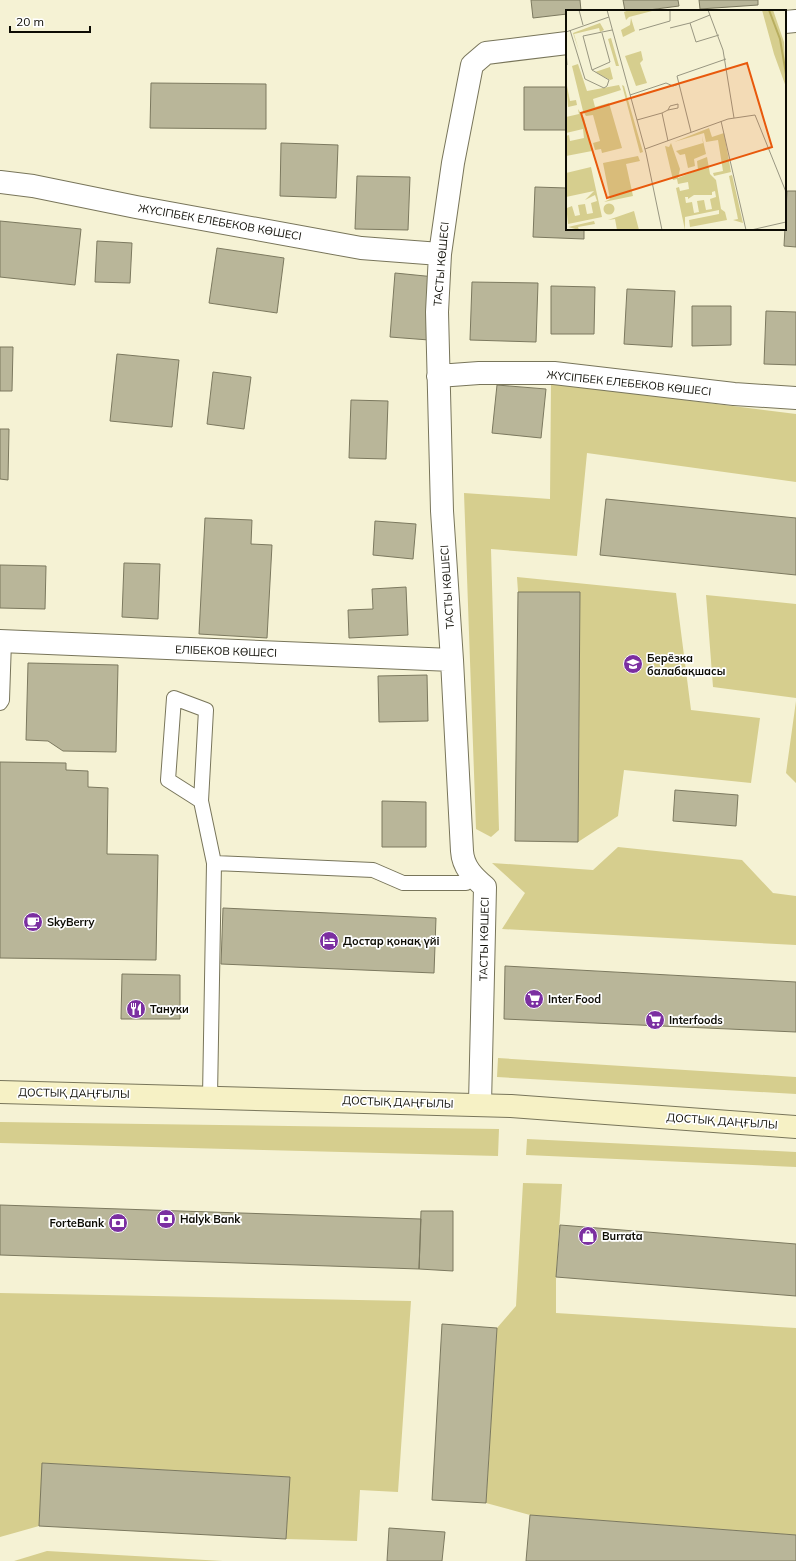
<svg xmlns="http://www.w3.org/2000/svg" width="796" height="1561" viewBox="0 0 796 1561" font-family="Mulish,sans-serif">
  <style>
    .green { fill: #d6ce8e }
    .building { fill: #b9b699; stroke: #7c795f }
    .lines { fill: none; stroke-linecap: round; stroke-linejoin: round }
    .lane-casing { stroke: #78755a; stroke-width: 16 }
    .street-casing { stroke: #78755a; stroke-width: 24 }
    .secondary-casing { stroke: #78755a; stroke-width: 24 }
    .lane { stroke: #fff; stroke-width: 14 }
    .street { stroke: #fff; stroke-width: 22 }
    .secondary { stroke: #f6f1c5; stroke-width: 22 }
    .labels { text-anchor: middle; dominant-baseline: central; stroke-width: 3.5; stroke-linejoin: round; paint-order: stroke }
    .street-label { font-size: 11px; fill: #0d0c04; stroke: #fff }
    .poi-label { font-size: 11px; font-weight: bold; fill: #0d0c04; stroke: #fff; text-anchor: start }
    .inset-river { fill: none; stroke: #b8ae5f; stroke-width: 2 }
    .inset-road { fill: none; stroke: #989681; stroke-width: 1 }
    .view { fill: #e8590c; fill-opacity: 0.15; stroke: #e8590c; stroke-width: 2 }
    .inset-edge { fill: none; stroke: #0d0c04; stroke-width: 2 }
  </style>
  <rect width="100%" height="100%" fill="#f5f2d4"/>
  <!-- green -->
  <path class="green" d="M551,383L796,414V482L587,453L577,556L491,549L499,830L491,837L476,829L464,493L550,499Z
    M517,577L676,593L691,710L760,718L751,783L624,770L618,816L578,842L580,592H518Z
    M706,595L796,604V698L713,687Z
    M796,701V783L786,773Z
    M618,847L742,860L773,893L796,896V945L502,929L525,893L492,863L593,870Z
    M498,1058L796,1077V1094L497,1077Z
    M0,1122L499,1129L498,1156L0,1143Z
    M527,1139L796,1152V1167L526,1155Z
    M523,1183L562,1184L556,1277V1313L796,1328V1535L530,1515L486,1503L497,1328L516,1306Z
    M0,1293L411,1301L398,1492L360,1490L357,1541L286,1539L289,1477L43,1463L39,1526L0,1537Z
    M47,1551L223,1561H14Z"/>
  <!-- building -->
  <path class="building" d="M531,0H580L581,11H567V14L533,18Z
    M623,0H678L679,6L641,11H625Z
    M699,0H758V5L700,9Z
    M151,83L266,84V129L150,128Z
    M524,87H567V130H524Z
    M281,143L338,145L336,198L280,196Z
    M357,176L410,177L408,230L355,229Z
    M535,187L567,188V229H584V239L533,237Z
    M787,191H796V247L784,246Z
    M0,221L81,229L75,285L0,277Z
    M97,241L132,243L130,283L95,282Z
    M217,248L284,258L277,313L209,303Z
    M395,273L435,277L429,340L390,337Z
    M472,282L538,283L536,342L470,340Z
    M551,286L595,287L594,334H551Z
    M627,289L675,291L672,347L624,344Z
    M692,306H731V345L692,346Z
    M766,311L796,312V365L764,364Z
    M0,347H13L12,391H0Z
    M117,354L179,360L172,427L110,421Z
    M213,372L251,377L244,429L207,424Z
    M497,385L546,389L541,438L492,433Z
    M351,400L388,401L386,459L349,458Z
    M0,429H9L8,480L0,479Z
    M606,499L796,518V575L600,555Z
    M205,518L252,520L251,544L272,545L267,638L199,634Z
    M375,521L416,524L413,559L373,555Z
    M124,563L160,564L158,619L122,617Z
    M0,565L46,566L45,609L0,608Z
    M406,587L408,635L349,638L348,610L373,609L372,589Z
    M518,592H580L578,842L515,841Z
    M28,663L118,665L116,752L63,751L48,741L26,740Z
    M427,675L428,721L379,722L378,676Z
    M0,762L66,763V770L88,771V787L108,788L107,854L158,855L156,960L0,958Z
    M675,790L738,795L736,826L673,821Z
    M382,801L426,802V847H382Z
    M223,908L436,918L434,973L221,964Z
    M505,966L796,982V1032L504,1019Z
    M122,974L180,975V1019H121Z
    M0,1205L421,1219L419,1269L0,1255Z
    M421,1211H453V1271L419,1269Z
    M560,1225L796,1244V1296L556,1277Z
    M442,1324L497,1328L486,1503L432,1500Z
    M42,1463L290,1477L286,1539L39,1526Z
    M530,1515L796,1535V1561H526Z
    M389,1528L445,1532L442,1561H387Z"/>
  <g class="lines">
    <defs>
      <path id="lane" d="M0,703L2,700L4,641
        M201,801L206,710L174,698L168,780L201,801L214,863L210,1097
        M214,863L373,870L403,883H466"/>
      <path id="street" d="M785,22L796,21
        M0,182L33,186L136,207L361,248L440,254
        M438,376L479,373H554L734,394L796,398
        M0,641L452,660
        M480,1104L485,887C473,877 463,867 462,851L452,660L442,511L437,312L440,254L453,163L472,65L486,53L567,43"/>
      <path id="secondary" d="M0,1092L511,1106L796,1127"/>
    </defs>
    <!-- lane casing -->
    <use href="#lane" class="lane-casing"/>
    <!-- street casing -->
    <use href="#street" class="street-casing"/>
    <!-- secondary casing -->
    <use href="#secondary" class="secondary-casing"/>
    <!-- lane -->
    <use href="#lane" class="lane"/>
    <!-- street -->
    <use href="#street" class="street"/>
    <!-- secondary -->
    <use href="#secondary" class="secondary"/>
  </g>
  <!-- icons -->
  <defs>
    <symbol id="school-disc" viewBox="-11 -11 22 22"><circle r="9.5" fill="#7b2fa1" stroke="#fff"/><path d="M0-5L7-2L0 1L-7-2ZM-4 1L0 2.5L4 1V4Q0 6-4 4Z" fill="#fff"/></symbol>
    <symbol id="cafe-disc" viewBox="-11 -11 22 22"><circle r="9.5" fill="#7b2fa1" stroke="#fff"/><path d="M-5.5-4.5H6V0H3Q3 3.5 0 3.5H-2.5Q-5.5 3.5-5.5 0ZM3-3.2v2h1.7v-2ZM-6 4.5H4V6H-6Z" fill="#fff"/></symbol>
    <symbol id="hotel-disc" viewBox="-11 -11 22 22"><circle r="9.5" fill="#7b2fa1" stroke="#fff"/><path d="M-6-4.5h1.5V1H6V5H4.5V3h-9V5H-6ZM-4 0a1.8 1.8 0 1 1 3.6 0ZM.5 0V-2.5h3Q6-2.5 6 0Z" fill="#fff"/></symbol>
    <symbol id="supermarket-disc" viewBox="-11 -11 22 22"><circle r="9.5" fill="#7b2fa1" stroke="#fff"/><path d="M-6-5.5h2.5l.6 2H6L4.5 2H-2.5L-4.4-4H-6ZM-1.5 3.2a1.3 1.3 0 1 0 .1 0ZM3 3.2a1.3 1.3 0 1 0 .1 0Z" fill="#fff"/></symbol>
    <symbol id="restaurant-disc" viewBox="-11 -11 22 22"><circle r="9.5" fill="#7b2fa1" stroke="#fff"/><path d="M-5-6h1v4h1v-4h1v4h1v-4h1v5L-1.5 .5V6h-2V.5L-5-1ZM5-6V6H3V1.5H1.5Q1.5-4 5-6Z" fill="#fff"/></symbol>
    <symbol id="bank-disc" viewBox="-11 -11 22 22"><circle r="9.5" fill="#7b2fa1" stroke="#fff"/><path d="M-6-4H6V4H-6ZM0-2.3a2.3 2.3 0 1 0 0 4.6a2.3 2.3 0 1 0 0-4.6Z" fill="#fff"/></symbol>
    <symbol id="shop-disc" viewBox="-11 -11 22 22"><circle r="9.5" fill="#7b2fa1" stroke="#fff"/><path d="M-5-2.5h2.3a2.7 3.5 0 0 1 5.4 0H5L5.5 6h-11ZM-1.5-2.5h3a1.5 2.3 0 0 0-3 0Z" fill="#fff"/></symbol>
  </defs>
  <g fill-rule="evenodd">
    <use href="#school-disc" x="622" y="653" width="22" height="22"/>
    <use href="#cafe-disc" x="22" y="911" width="22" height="22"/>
    <use href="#hotel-disc" x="318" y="930" width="22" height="22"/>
    <use href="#supermarket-disc" x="523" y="988" width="22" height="22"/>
    <use href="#restaurant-disc" x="125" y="998" width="22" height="22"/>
    <use href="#supermarket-disc" x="644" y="1009" width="22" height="22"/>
    <use href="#bank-disc" x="155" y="1208" width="22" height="22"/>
    <use href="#bank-disc" x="107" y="1212" width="22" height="22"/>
    <use href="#shop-disc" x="577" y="1225" width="22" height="22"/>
  </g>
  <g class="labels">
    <!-- street labels -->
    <g class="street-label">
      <text transform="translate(220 222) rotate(10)">ЖҮСІПБЕК ЕЛЕБЕКОВ КӨШЕСІ</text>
      <text transform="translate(441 264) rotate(-85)">ТАСТЫ КӨШЕСІ</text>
      <text transform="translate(629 383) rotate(6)">ЖҮСІПБЕК ЕЛЕБЕКОВ КӨШЕСІ</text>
      <text transform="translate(447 587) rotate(-94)">ТАСТЫ КӨШЕСІ</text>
      <text transform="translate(226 651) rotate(2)">ЕЛІБЕКОВ КӨШЕСІ</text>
      <text transform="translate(484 939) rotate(-89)">ТАСТЫ КӨШЕСІ</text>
      <text transform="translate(74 1093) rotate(1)">ДОСТЫҚ ДАҢҒЫЛЫ</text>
      <text transform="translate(398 1102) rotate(2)">ДОСТЫҚ ДАҢҒЫЛЫ</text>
      <text transform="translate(722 1121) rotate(4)">ДОСТЫҚ ДАҢҒЫЛЫ</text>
    </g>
    <!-- poi labels -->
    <g class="poi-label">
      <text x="647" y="658">Берёзка<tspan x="647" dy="13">балабақшасы</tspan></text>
      <text x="47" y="922">SkyBerry</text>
      <text x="343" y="941">Достар қонақ үйі</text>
      <text x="548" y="999">Inter Food</text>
      <text x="150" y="1009">Тануки</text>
      <text x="669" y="1020">Interfoods</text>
      <text x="180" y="1219">Halyk Bank</text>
      <text x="104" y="1223" text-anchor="end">ForteBank</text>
      <text x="602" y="1236">Burrata</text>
    </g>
  </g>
  <!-- overview -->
  <g transform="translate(566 10)">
    <rect width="220" height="220" fill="#f5f2d4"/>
    <path d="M63,0H86V1L63,7L60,10L58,2ZM196,0H207L218,32L220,77L208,44ZM65,8L69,21L57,27L55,20L64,15ZM34,13L38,20L34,22L33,18L8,24L13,41L7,23ZM45,28L53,56H50L42,29ZM75,41L77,50L74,53L81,73L70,76L59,46ZM12,54L21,81L53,75L55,80L27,89L29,97L43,93L56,138L36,143L35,139L29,140L27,133L34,131L27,105L20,106L17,101L6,56ZM44,57L47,69L44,70L29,62ZM0,71L4,91L10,90L11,95L2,97ZM56,75L58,76L77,142L74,143ZM12,99L18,108L26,141L0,146V126L3,125L4,131L18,128L17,119L0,123V107L13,104ZM143,118L146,127L158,123L165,162L148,166L147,163L157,161L152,130L140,132L138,123L108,132ZM136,126L140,144L128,149L129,156L122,158L119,144L114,145L110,141L137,133ZM105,133L114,159L112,168L132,160L131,151L141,147L144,164L150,170L155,199L159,202L161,210L124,217L123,210L153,204V200L119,207V220L110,178L113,177L114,181L123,179L122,172L112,174L111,169L107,170L99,136L103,137ZM149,181L150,187L144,189L146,199L140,200L138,190L131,191L133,202L128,203L126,192L120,193L119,187H122V189L128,185H146V182ZM72,146L74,151L60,154L67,186L38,192L44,189L37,153ZM25,157L36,207L2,214L0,194L1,198L6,196L9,206L14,205L12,195L19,194L21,204L27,203L25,193L31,191L29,185L19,190L28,181L0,187V163ZM166,165L177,213L167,210L172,209L163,166ZM37.5 199a5.5 5.5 0 1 1 11 0a5.5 5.5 0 1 1-11 0ZM68,201L73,220H51L49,209L42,210ZM28,211L29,214L12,217L13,220L2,217Z" fill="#d6ce8e" fill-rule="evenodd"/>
    <path class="inset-river" d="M203,0L214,29L220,64"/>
    <path class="inset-road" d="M13,0L17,15M41,0L80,143L96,220M142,0L157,40L168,108M124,13L144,5M104,18L124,13L130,32L153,25M4,20L19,69L38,78L41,76L43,70L26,60L17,26L46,20M73,20L104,11V0M0,22L43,7M0,40L1,55M26,60L44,52L36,23M64,85L100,73L107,76L113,74M102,100L112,98V94M96,103L102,131M71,110L96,103L102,100L104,96L112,94M155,111L180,220M125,122L111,66L160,49M79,139L162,109L189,105L220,182M185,220L220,212"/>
    <path class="view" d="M181,53L206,137L41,188L15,103Z"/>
    <rect width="220" height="220" class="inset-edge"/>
  </g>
  <!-- scale -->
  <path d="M10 26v6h80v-6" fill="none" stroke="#0d0c04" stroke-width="2"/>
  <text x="16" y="26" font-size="12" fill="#0d0c04" stroke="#ffffff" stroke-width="3" paint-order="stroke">20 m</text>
</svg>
